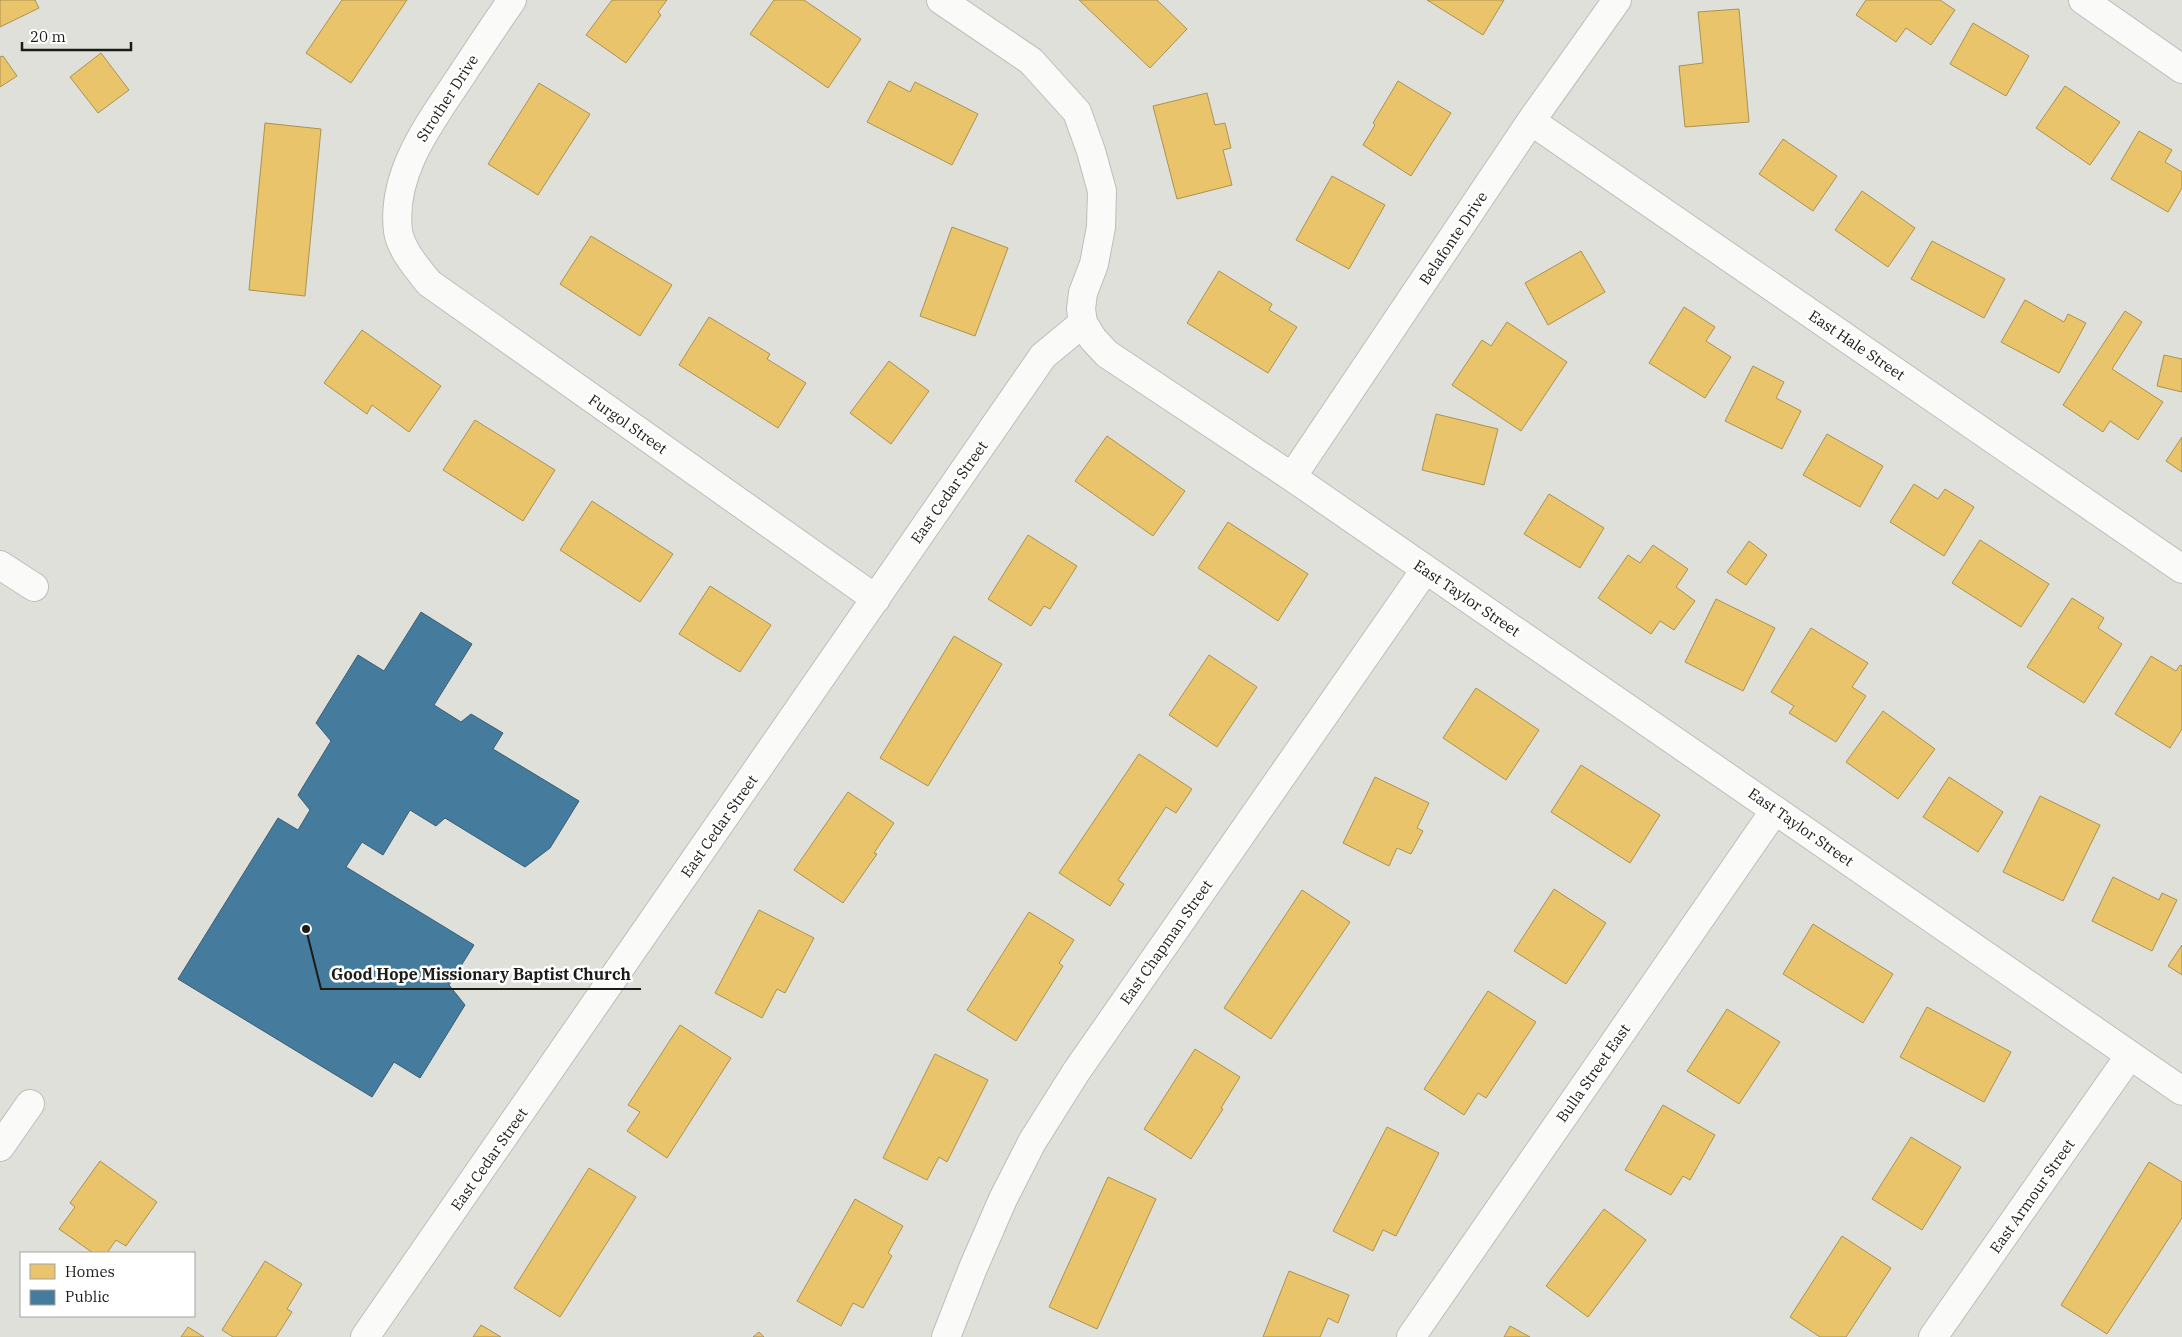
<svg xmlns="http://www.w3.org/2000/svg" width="2182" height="1337" viewBox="0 0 2182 1337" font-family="'IBM Plex Serif',serif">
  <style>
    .homes { fill: #e9c46a; stroke: #ab9251 }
    .public { fill: #457b9d; stroke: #385e75 }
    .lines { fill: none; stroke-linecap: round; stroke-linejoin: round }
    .minor-casing { stroke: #bdbeb9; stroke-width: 30 }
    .minor { stroke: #fafaf9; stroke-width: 28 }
    .labels { text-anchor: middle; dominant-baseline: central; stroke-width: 5; stroke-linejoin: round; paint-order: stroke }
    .street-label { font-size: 15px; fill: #1b1c17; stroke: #fff }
    .leader { fill: none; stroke: #1b1c17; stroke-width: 2 }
    .callout-dot { fill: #1b1c17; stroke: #fff; stroke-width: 2 }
    .callout-label { font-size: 16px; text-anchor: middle; font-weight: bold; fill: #1b1c17; stroke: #fff; stroke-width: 5; stroke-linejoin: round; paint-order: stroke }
  </style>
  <rect width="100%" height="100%" fill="#dfe0da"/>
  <!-- homes -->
  <path class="homes" d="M0,0H35L39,8L0,27Z
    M342,0H407L351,83L306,53Z
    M612,0H667L658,12L661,15L626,63L586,35Z
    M774,0H804L861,39L828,88L750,34Z
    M1079,0H1157L1187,29L1150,68Z
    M1427,0H1504L1483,35Z
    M1866,0H1940L1955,10L1931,45L1906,28L1896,42L1856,15Z
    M1739,9L1749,122L1685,127L1679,66L1703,63L1698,12Z
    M1973,23L2029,56L2006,96L1950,64Z
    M101,53L129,90L98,113L70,77Z
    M3,56L17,76L0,87V57Z
    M889,81L910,92L915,82L978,114L952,165L867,122Z
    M1398,81L1451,113L1411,176L1363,145L1375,125L1373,123Z
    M539,83L590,114L538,195L488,164Z
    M2065,86L2120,122L2090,165L2036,128Z
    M1207,93L1215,125L1225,123L1231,148L1223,150L1232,185L1177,199L1153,106Z
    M265,123L321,129L305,296L249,290Z
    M2139,131L2172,150L2165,162L2182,172V188L2168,212L2111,179Z
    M1783,139L1837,176L1813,211L1759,174Z
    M1332,176L1385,205L1349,269L1296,240Z
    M1862,191L1915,228L1888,267L1835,230Z
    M952,227L1008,248L975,336L920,316Z
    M591,236L672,285L640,336L560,284Z
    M1932,241L2005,279L1984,318L1911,279Z
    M1581,251L1605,292L1548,325L1525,283Z
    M1219,271L1272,304L1269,310L1297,327L1268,373L1187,323Z
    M2025,300L2064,322L2068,314L2086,323L2059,373L2001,342Z
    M1684,307L1715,327L1706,341L1731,357L1705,398L1649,363Z
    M2125,311L2142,322L2112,369L2163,402L2138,440L2110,421L2103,432L2063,405Z
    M709,317L770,354L767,359L806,383L778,428L679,365Z
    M1507,322L1567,362L1521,431L1452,385L1482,340L1491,346Z
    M362,330L441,386L409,432L372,405L367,414L324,383Z
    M2164,355L2182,359V392L2157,386Z
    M889,361L929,391L891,444L850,413Z
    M1753,366L1784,382L1776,398L1801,411L1782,449L1725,421Z
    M1436,414L1498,429L1484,485L1422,470Z
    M475,420L555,470L523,521L443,470Z
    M1827,434L1883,466L1860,507L1803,475Z
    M1107,436L1185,491L1153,536L1075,481Z
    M2182,437V472L2166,461Z
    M1914,484L1938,499L1945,489L1974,507L1944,556L1890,522Z
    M1549,494L1604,528L1580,568L1524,534Z
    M592,501L673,554L640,602L560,550Z
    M1228,522L1308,574L1278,621L1198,568Z
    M1028,535L1077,566L1050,609L1044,606L1031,626L988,599Z
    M1980,540L2049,584L2021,627L1952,583Z
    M1749,541L1767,555L1746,585L1727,572Z
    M1653,545L1688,569L1676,587L1695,601L1674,630L1660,621L1651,634L1598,598L1628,555L1640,563Z
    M710,586L771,625L740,672L679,634Z
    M2072,598L2104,618L2098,628L2122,644L2084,703L2027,667Z
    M1716,599L1775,628L1743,691L1685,662Z
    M1811,628L1868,663L1852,687L1866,696L1836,742L1789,713L1794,706L1771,692Z
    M954,636L1002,664L928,786L880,758Z
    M1209,655L1257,687L1217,747L1169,715Z
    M2151,656L2176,671L2180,665L2182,666V729L2170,748L2115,714Z
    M1476,688L1539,730L1506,780L1443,738Z
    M1883,711L1935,749L1898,799L1846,762Z
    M1139,754L1192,789L1176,813L1166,807L1118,880L1124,884L1110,906L1059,873Z
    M1581,765L1660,815L1630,863L1551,812Z
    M1375,777L1429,803L1417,828L1423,831L1411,854L1397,848L1389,866L1343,843Z
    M1949,777L2003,812L1978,852L1923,817Z
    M848,792L894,823L874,853L877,854L843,903L794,870Z
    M2040,796L2100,825L2063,901L2003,872Z
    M2113,877L2159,900L2162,893L2177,900L2152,951L2092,921Z
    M1554,889L1606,923L1566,984L1514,951Z
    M1302,890L1350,922L1271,1039L1224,1008Z
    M759,910L814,938L785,993L777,989L762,1018L715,993Z
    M1029,912L1074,940L1059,963L1063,966L1016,1041L967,1010Z
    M1813,924L1893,974L1863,1023L1783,974Z
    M2182,945V975L2168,966Z
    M1488,991L1536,1022L1486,1098L1478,1093L1464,1115L1424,1089Z
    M1927,1007L2011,1052L1984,1102L1900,1057Z
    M1727,1009L1780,1042L1739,1104L1687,1071Z
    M680,1025L731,1058L667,1158L627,1131L640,1112L628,1105Z
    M1195,1049L1240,1077L1221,1108L1223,1109L1191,1159L1144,1129Z
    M935,1054L988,1080L947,1162L939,1157L927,1180L883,1158Z
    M1663,1105L1715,1135L1690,1180L1683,1176L1671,1195L1625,1170Z
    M1387,1127L1439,1153L1396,1236L1383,1230L1373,1251L1333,1231Z
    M1911,1137L1961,1167L1922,1230L1872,1199Z
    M100,1161L157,1202L126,1246L116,1240L107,1253H93L59,1229L75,1207L70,1203Z
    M2149,1162L2182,1182V1218L2107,1334L2061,1305Z
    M589,1168L636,1197L560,1317L514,1288Z
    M1108,1177L1156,1199L1097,1329L1049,1307Z
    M855,1199L903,1226L888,1253L892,1256L863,1308L853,1303L841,1326L797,1301Z
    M1604,1209L1646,1240L1588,1317L1546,1286Z
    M1842,1236L1891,1268L1846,1337H1820L1790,1317Z
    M265,1261L302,1284L287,1309L292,1312L276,1337H233L222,1330Z
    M1289,1271L1349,1295L1338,1323L1328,1318L1320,1337H1263Z
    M481,1325L501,1337H473Z
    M1510,1326L1530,1337H1504Z
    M188,1327L204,1337H181Z
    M759,1332L764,1337H753Z"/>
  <!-- public -->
  <path class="public" d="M421,612L472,644L434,705L461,722L471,714L503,733L493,749L579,801L550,848L525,867L445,818L436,826L410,810L383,855L362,842L346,867L474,945L449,985L465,1005L420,1078L394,1062L372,1097L178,979L278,818L298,830L310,810L298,795L331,741L316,723L358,655L384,671Z"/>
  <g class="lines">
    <defs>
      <path id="minor" d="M512,0C494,26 476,53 459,79C429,124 391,174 398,231C401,250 417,268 429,283L876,599
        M941,0L1031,61L1077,112L1091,151L1102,191L1101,227L1094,264L1083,293L1081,309L1083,323L1093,339L1107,354L1292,477L2182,1091
        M2083,0L2182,69
        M1531,121L2182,569
        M1292,477L1531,121L1617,0
        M0,565L34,587
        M0,1147L30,1104
        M365,1337L1043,356L1083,323
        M946,1337L973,1268L1003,1199L1032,1142L1076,1072L1425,570
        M1411,1337L1775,810
        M1933,1337L2130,1055"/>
    </defs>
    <!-- minor casing -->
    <use href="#minor" class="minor-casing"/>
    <!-- minor -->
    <use href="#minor" class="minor"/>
  </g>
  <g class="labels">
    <!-- street labels -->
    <g class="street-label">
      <text transform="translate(447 98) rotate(-57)">Strother Drive</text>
      <text transform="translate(1453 238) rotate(-56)">Belafonte Drive</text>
      <text transform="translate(1857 345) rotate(34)">East Hale Street</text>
      <text transform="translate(628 424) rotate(35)">Furgol Street</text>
      <text transform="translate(949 492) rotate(-55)">East Cedar Street</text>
      <text transform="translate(1467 598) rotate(34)">East Taylor Street</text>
      <text transform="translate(719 826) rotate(-55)">East Cedar Street</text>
      <text transform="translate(1801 827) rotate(35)">East Taylor Street</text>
      <text transform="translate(1166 942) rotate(-55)">East Chapman Street</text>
      <text transform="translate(1593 1073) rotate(-55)">Bulla Street East</text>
      <text transform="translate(489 1159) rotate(-55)">East Cedar Street</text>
      <text transform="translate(2032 1196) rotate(-55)">East Armour Street</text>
    </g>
  </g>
  <!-- callouts -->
  <path class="leader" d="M306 929L321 989H641"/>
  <circle class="callout-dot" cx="306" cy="929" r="5"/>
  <g class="callout-label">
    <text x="481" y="980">Good Hope Missionary Baptist Church</text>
  </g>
  <!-- legend -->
  <rect x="20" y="1252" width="175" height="65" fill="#ffffff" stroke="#a4a4a2"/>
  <rect x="30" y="1264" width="25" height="15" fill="#e9c46a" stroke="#a4a4a2"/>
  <text x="65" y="1277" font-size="15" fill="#1b1c17">Homes</text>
  <rect x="30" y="1290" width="25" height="15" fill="#457b9d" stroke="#a4a4a2"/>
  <text x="65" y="1302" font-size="15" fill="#1b1c17">Public</text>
  <!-- scale -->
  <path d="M22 42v8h109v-8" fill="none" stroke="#1b1c17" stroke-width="2.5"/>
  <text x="30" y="42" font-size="15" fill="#1b1c17" stroke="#ffffff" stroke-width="4" paint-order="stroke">20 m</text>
</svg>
